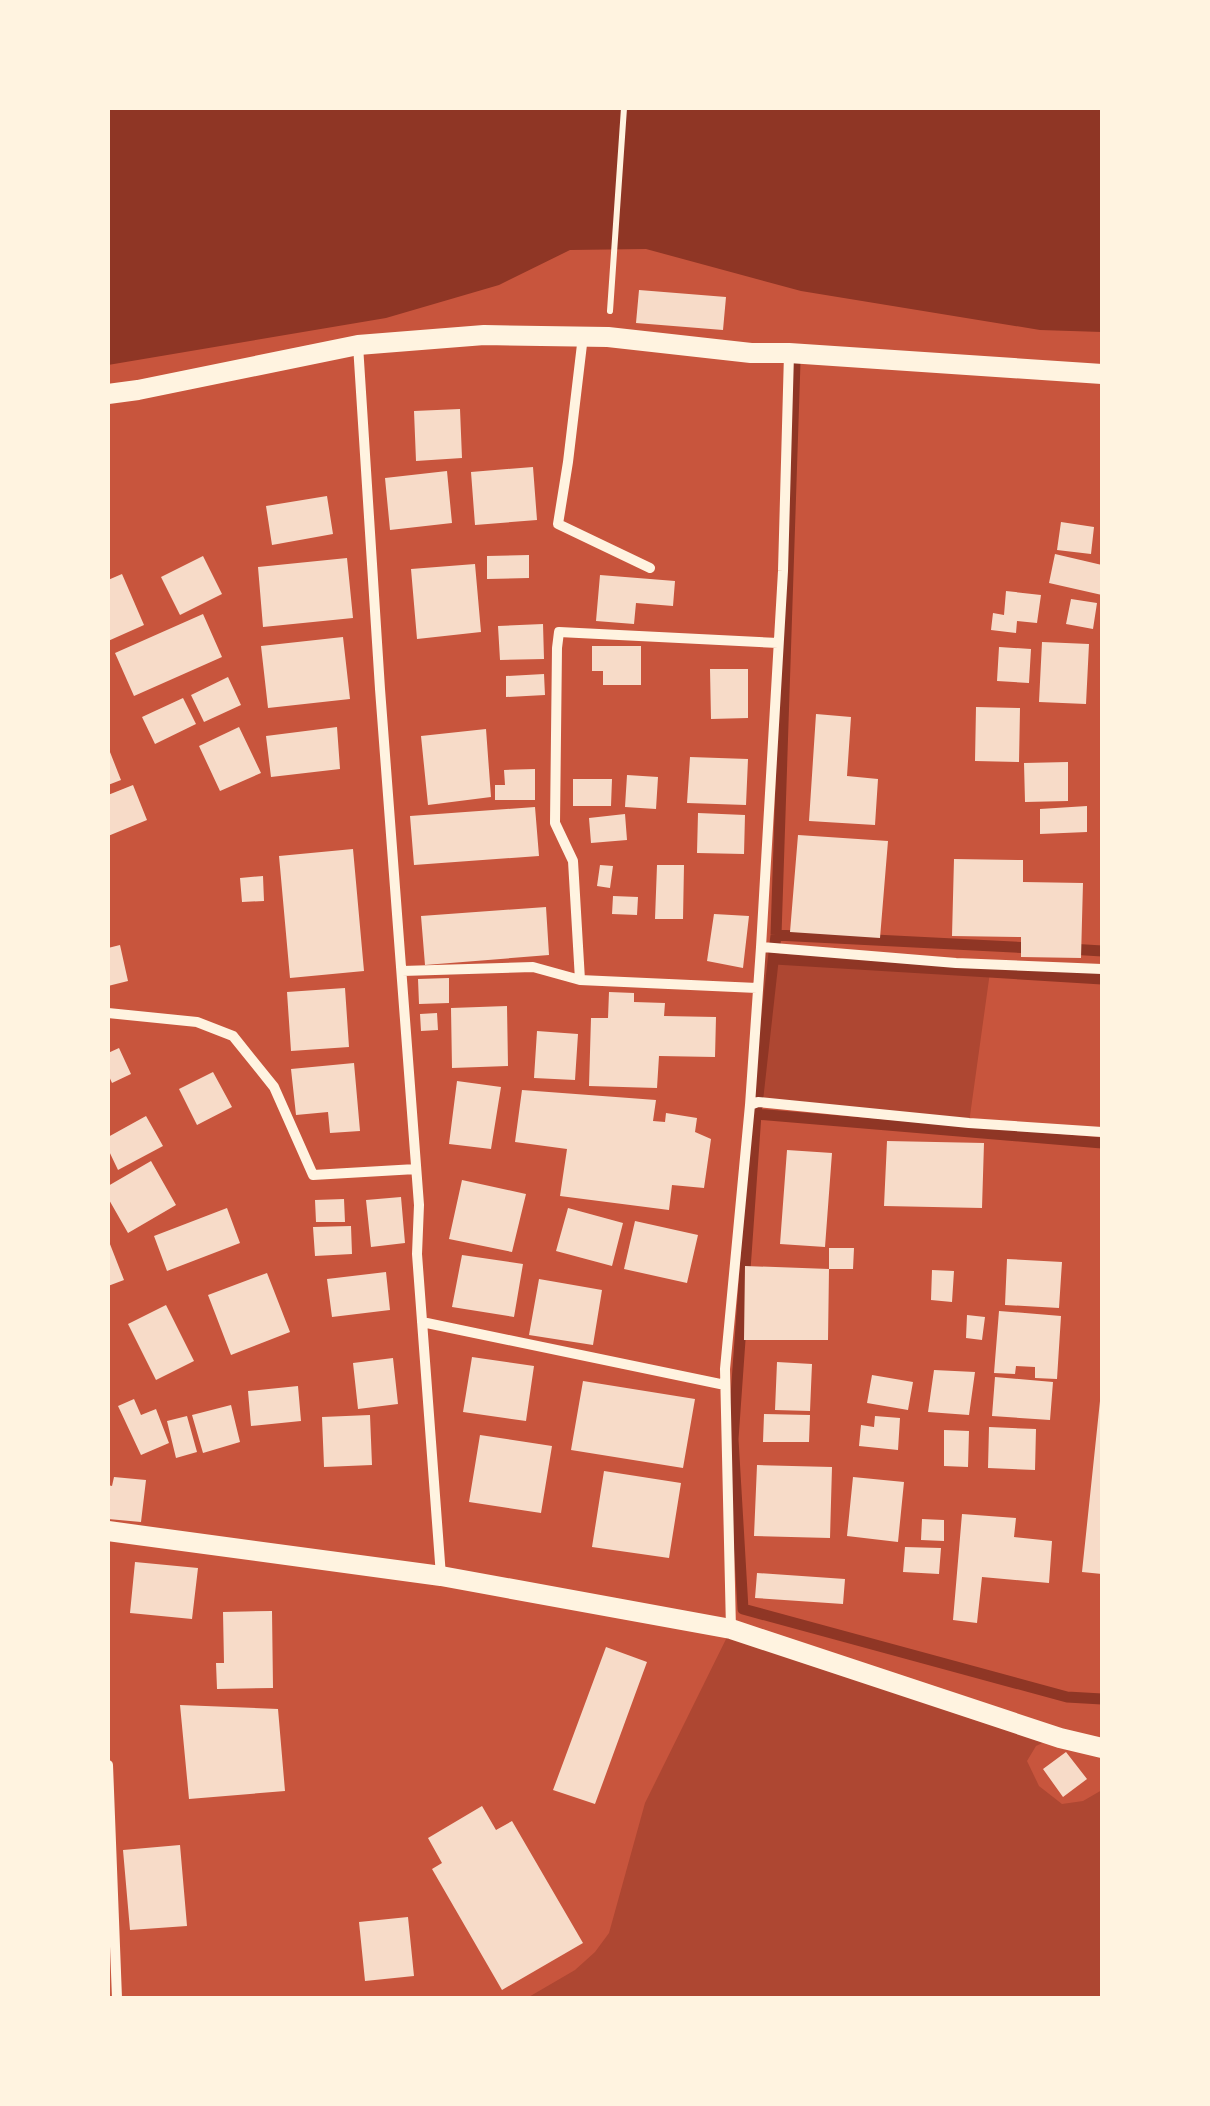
<svg xmlns="http://www.w3.org/2000/svg" width="1210" height="2106" viewBox="0 0 1210 2106" font-family="'Playfair Display',serif">
  <style>
    .green { fill: #ae4732 }
    .water { fill: #8f3625 }
    .lines { fill: none; stroke-linecap: round; stroke-linejoin: round }
    .stream { stroke: #8f3625; stroke-width: 11 }
    .building { fill: #f7dbc8 }
    .path { stroke: #fff3e0; stroke-width: 6 }
    .minor { stroke: #fff3e0; stroke-width: 10 }
    .secondary { stroke: #fff3e0; stroke-width: 20 }
  </style>
  <rect width="100%" height="100%" fill="#c8553d"/>
  <!-- green -->
  <path class="green" d="M761,947L991,965L969,1123L750,1105Z
    M731,1629L1057,1736L1036,1746L1027,1761L1039,1786L1062,1804L1083,1801L1102,1790V1998H527L575,1970L595,1952L609,1933L645,1803Z"/>
  <!-- water -->
  <path class="water" d="M108,108H1102V332L1040,330L801,291L646,249L570,250L499,285L386,318L108,365Z"/>
  <g class="lines">
    <!-- stream -->
    <path class="stream" d="M795,362L776,935L756,1114L733,1439L743,1609L1067,1697L1102,1699
      M776,935L1032,948
      M1070,949L1102,951
      M775,959L1102,979
      M756,1114L1102,1143"/>
  </g>
  <!-- building -->
  <path class="building" d="M639,290L726,297L723,330L636,323Z
    M460,409L462,458L416,461L414,411Z
    M533,467L537,520L475,525L471,472Z
    M447,471L452,523L390,530L385,478Z
    M327,496L333,534L272,545L266,506Z
    M1061,522L1094,527L1091,554L1057,550Z
    M1055,554L1102,565V595L1049,583Z
    M529,555V578L487,579V556Z
    M203,556L222,594L180,615L161,577Z
    M347,558L353,618L263,627L258,567Z
    M475,564L481,632L417,639L411,569Z
    M122,574L144,625L108,641V580Z
    M600,575L675,581L673,606L636,603L634,624L596,621Z
    M1006,591L1041,595L1037,623L1017,621L1016,633L991,630L993,613L1004,615Z
    M1071,599L1097,603L1093,629L1066,624Z
    M203,614L222,657L134,696L115,653Z
    M543,624L544,659L500,660L498,626Z
    M343,637L350,699L268,708L261,646Z
    M1042,642L1089,644L1086,704L1039,702Z
    M592,646H641V685H603V671H592Z
    M999,647L1031,649L1029,683L997,681Z
    M710,669H748V718L711,719Z
    M544,674L545,695L506,697V676Z
    M228,677L241,705L204,722L191,695Z
    M183,698L196,724L155,744L142,717Z
    M976,707L1020,708L1019,762L975,761Z
    M816,714L851,717L847,776L878,779L875,825L809,821Z
    M239,727L261,773L220,791L199,746Z
    M337,727L340,769L271,777L266,736Z
    M486,729L491,797L428,805L421,736Z
    M108,747L121,780L108,785Z
    M690,757L748,759L746,805L687,803Z
    M1068,762V801L1025,802L1024,763Z
    M535,769V800H495V785H505L504,770Z
    M627,775L658,777L656,809L625,807Z
    M573,779H612L611,806H573Z
    M133,785L147,820L108,836V795Z
    M1087,806V832L1040,834V809Z
    M535,807L539,856L414,865L410,816Z
    M698,813L745,815L744,854L697,853Z
    M625,814L627,840L591,843L589,818Z
    M798,835L888,841L880,938L790,932Z
    M353,849L364,971L290,978L279,856Z
    M954,859L1023,860V882L1083,883L1081,958L1021,957V937L952,936Z
    M600,865L613,866L610,888L597,886Z
    M657,865H684L683,919H655Z
    M263,876L264,901L242,902L240,878Z
    M613,896L638,897L637,915L612,914Z
    M546,907L549,955L425,965L421,916Z
    M714,914L749,916L743,968L707,961Z
    M120,945L128,981L108,986V948Z
    M449,978V1003L419,1004L418,979Z
    M345,988L349,1047L291,1051L287,992Z
    M609,992L634,993V1002L665,1003L664,1016L716,1017L715,1057L659,1056L657,1088L589,1086L591,1018H608Z
    M507,1006L508,1066L452,1068L451,1008Z
    M437,1013L438,1030L421,1031L420,1014Z
    M537,1031L578,1034L575,1080L534,1078Z
    M119,1048L131,1074L112,1083L108,1074V1053Z
    M354,1063L360,1131L330,1133L328,1112L296,1115L291,1069Z
    M213,1072L232,1107L197,1125L179,1089Z
    M457,1081L501,1087L491,1149L449,1144Z
    M522,1090L656,1100L653,1121L665,1122L666,1113L697,1118L695,1132L711,1139L704,1188L672,1185L669,1210L560,1196L567,1149L515,1142Z
    M146,1116L163,1146L118,1170L108,1149V1137Z
    M887,1141L984,1143L982,1208L884,1206Z
    M787,1150L832,1153L825,1247L780,1244Z
    M151,1161L176,1205L128,1233L108,1198V1186Z
    M462,1180L526,1194L512,1252L449,1239Z
    M401,1197L405,1243L371,1247L366,1200Z
    M344,1199L345,1222H316L315,1200Z
    M227,1208L240,1243L167,1271L154,1236Z
    M568,1208L623,1223L612,1266L556,1251Z
    M635,1221L698,1235L687,1283L624,1269Z
    M351,1226L352,1254L315,1256L313,1227Z
    M108,1239L124,1280L108,1286Z
    M829,1248H854L853,1269H829Z
    M462,1255L523,1264L514,1317L452,1307Z
    M1007,1259L1062,1262L1059,1308L1005,1305Z
    M745,1266L829,1269L828,1340H744Z
    M932,1270L954,1271L952,1302L931,1300Z
    M386,1272L390,1310L332,1317L327,1279Z
    M267,1273L290,1332L231,1355L208,1295Z
    M539,1279L602,1290L593,1345L529,1335Z
    M166,1305L194,1361L156,1380L128,1324Z
    M999,1311L1061,1316L1057,1379L1035,1378V1367L1016,1366L1015,1374L994,1373Z
    M967,1315L985,1317L982,1340L966,1338Z
    M472,1357L534,1366L526,1421L463,1412Z
    M393,1358L398,1404L358,1409L353,1363Z
    M777,1362L812,1364L810,1411L775,1410Z
    M934,1370L975,1372L969,1415L928,1412Z
    M872,1375L913,1382L908,1410L867,1403Z
    M995,1377L1053,1382L1050,1420L992,1416Z
    M583,1381L695,1399L683,1468L571,1450Z
    M298,1386L301,1421L251,1426L248,1391Z
    M134,1399L141,1415L156,1409L169,1443L141,1455L118,1406Z
    M1100,1401L1102,1402V1574L1082,1572Z
    M231,1405L240,1442L203,1453L192,1415Z
    M764,1414L810,1415L809,1442H763Z
    M370,1415L372,1465L324,1467L322,1417Z
    M187,1416L197,1452L176,1458L167,1421Z
    M875,1416L900,1418L898,1450L859,1446L861,1425L874,1427Z
    M989,1427L1036,1429L1035,1470L988,1468Z
    M944,1430L969,1431L968,1467L944,1466Z
    M480,1435L552,1446L541,1513L469,1502Z
    M757,1465L832,1467L830,1538L754,1536Z
    M604,1471L681,1483L669,1558L592,1547Z
    M114,1477L146,1480L141,1522L108,1519V1485L112,1486Z
    M853,1477L904,1482L898,1542L847,1536Z
    M962,1514L1016,1518L1014,1537L1052,1541L1049,1583L982,1577L977,1623L953,1620Z
    M922,1519L944,1520V1541L921,1540Z
    M905,1547L941,1548L939,1574L903,1572Z
    M135,1562L198,1568L192,1619L130,1613Z
    M757,1573L845,1579L843,1604L755,1598Z
    M272,1611L273,1688L217,1689L216,1663H224L223,1612Z
    M606,1647L647,1662L595,1804L553,1790Z
    M180,1705L278,1709L285,1791L189,1799Z
    M1066,1752L1087,1779L1063,1797L1043,1769Z
    M482,1806L496,1830L512,1821L583,1943L502,1990L432,1869L442,1863L428,1838Z
    M180,1845L187,1926L130,1930L123,1850Z
    M408,1917L414,1976L365,1981L359,1922Z"/>
  <g class="lines">
    <!-- path -->
    <path class="path" d="M610,311L624,108"/>
    <!-- minor -->
    <path class="minor" d="M583,336L568,462L558,524L650,568
      M358,345L380,689L419,1205L417,1254L441,1576
      M761,947L956,963L1102,969
      M402,971L533,967L580,980L757,988
      M580,980L573,861L555,823L557,648L559,632L778,643
      M108,1013L197,1022L233,1036L274,1087L313,1175L416,1169
      M750,1105L758,1102L969,1123L1102,1132
      M422,1322L725,1385
      M731,1629L725,1369L750,1105L761,947L783,571L789,354
      M108,1765L117,1998"/>
    <!-- secondary -->
    <path class="secondary" d="M108,394L138,390L358,345L484,335L608,337L751,353H789L1102,374
      M108,1531L441,1576L731,1629L1060,1738L1102,1748"/>
  </g>
  <!-- border -->
  <rect width="1210" height="2106" fill="none" stroke="#fff3e0" stroke-width="220"/>
</svg>
